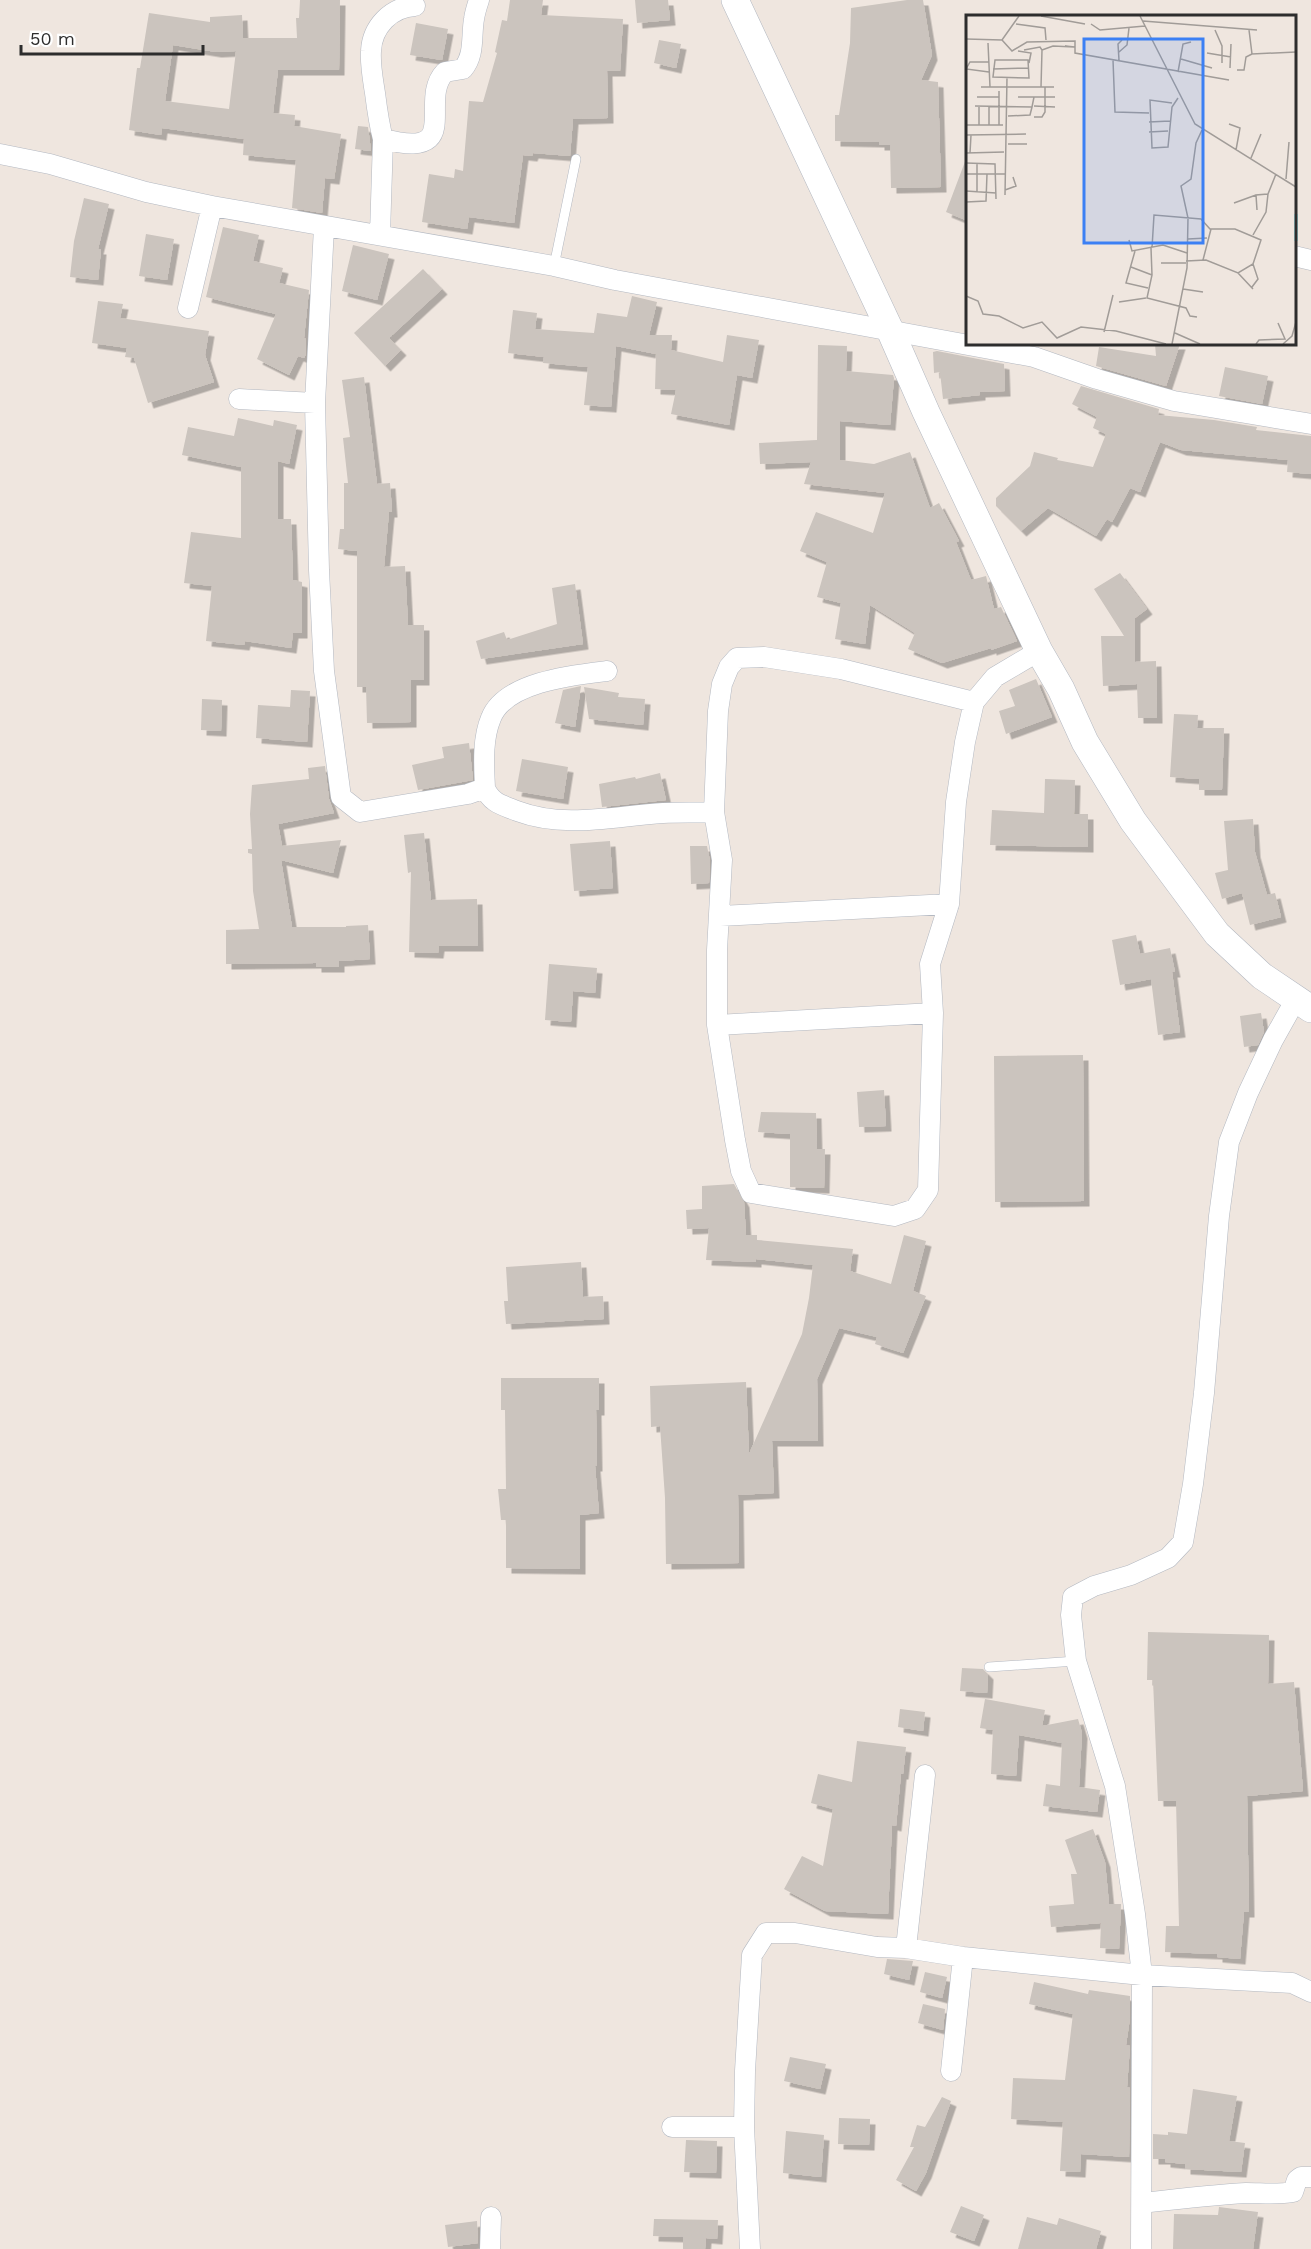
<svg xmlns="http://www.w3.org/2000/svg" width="1311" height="2249" viewBox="0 0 1311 2249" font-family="'Work Sans',sans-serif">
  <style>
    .building { fill: #cbc4be; fill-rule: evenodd; filter: url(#shadow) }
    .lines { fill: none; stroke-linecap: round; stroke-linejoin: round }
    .lane-casing { stroke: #b3b8c1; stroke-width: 10 }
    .street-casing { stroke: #b3b8c1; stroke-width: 21 }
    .secondary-casing { stroke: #b3b8c1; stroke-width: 28 }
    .lane { stroke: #fff; stroke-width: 9 }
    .street { stroke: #fff; stroke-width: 20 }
    .secondary { stroke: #fff; stroke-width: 27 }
    .inset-river { fill: none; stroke: #6eebf6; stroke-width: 3 }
    .inset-road { fill: none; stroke: #a19c98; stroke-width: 1.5 }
    .view { fill: #3c80f4; fill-opacity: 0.15; stroke: #3c80f4; stroke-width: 3 }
    .inset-edge { fill: none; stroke: #2d2d2d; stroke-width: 3 }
  </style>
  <defs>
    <filter id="shadow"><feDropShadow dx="5.5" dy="5.5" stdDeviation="0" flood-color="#0004"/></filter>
  </defs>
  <rect width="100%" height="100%" fill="#efe6df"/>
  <!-- building -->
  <path class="building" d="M300,0H340L339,70H278L273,113L295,115L294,126L341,134L334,179L325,178L322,213L292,208L296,160L243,155L244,139L162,128L161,135L129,130L137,68H140L149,13L210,22V17L242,15L243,38H297L296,18H299ZM173,45L216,52L236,51L229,109L165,101Z
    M510,0H543L541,15L623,19L620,71H607L608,118L573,119L570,156L533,153L532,156L523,155L514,223L469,217L467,229L422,222L429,174L454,178L455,169L463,171L469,101L483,102L497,53L495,52L502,20L507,21Z
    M635,0H668L670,20L637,23Z
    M907,0H923L932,55L921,80L938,82L941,187L891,188L890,145H879V142L835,141V115H839L850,43L851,8Z
    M416,23L448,29L442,60L410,55Z
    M659,40L681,44L676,68L654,63Z
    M358,126L368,127L371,151L355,149Z
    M966,159H968V221L946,212Z
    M84,198L109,204L98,249H101L98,280L70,277L74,241Z
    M223,227L259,235L253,261L283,268L279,283L309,290L304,338L306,339V354L304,358L298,356L289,375L257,359L276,314L206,297Z
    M146,234L174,239L167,280L139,276Z
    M353,245L389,254L377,300L342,291Z
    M423,269L442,289L389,338L401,350L385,366L354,333Z
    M632,296L657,302L649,335H672L671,350L723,362L727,335L759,340L752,378L737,375L729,425L671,414L676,390L655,389L656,354L616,346L611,407L584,405L588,367L543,363L544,357L508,353L513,310L537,313L535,329L594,333L597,313L627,317Z
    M98,301L123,304L120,318L209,331L205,355L214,382L148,403L134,358L125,357L127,348L92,343Z
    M1155,344H1180L1166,386L1096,366L1099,347L1156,356Z
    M818,345L847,346L846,371L893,375L894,378L890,425L840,421V460L874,464L910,452L930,508L939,503L959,541L956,542L971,580L986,576L994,609L1001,607L1017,641L991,650V648L942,663L908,649L915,633L870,605L865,644L835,639L841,603L817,597L827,562L800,551L816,512L873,533L885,493L804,484L811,462L760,464L759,443L817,440Z
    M937,351L1004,364L1005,391L980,392V395L943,399L940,372L934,373L933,352Z
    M1225,367L1268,376L1262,404L1219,396Z
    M364,377L377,484L390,483L392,512H389L384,567L405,566L408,625H424V680H411V722L367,723L366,687H357V551L338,549L340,529H344V483H348L343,438L350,437L342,380Z
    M1081,386L1159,409L1158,415L1214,420L1257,427L1256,430L1311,436V474L1287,472L1288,460L1181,450L1160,442L1140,492L1130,488L1112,522L1107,519L1096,536L1048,508L1021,531L996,506V498L1030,466L1034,452L1058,458L1057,460L1093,467L1106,434L1093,428L1097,417L1072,404Z
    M238,418L273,426L274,420L297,425L289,464L278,461V519H291L293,580L302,582V633H293L291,648L245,641L244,645L206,641L212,586L184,583L191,532L241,538V467L182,455L188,427L234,436Z
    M1120,573L1147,609L1135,618V662L1156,661L1157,718H1138L1137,684L1103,686L1101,636H1124L1094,589Z
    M575,584L583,644L481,659L476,641L504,632L507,640L557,624L552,588Z
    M1036,679L1052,717L1006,734L999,711L1015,706L1009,690Z
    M581,686L575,727L555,723L563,690Z
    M584,687L619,693L618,697L645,699L643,725L589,719Z
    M291,690L310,691L307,742L256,738L258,705L290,707Z
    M202,699L222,700L221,731L201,730Z
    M1174,714L1198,715L1197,728H1224L1222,790H1199V779L1170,777Z
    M469,743L473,780L418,790L412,765L444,758L442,747Z
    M522,759L568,767L563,799L516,791Z
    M325,766L329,799L334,813L278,824L282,846L341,840L333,873L281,860L292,927H346V926L368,925L370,959L339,961V967H316V963L226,964V930L259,929L253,891L252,854L248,853V849H252L250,814L252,785L309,779L308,768Z
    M660,773L666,800L602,807L599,784L635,777L636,779Z
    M1045,779L1075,780L1074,814H1088V847L990,845L992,810L1044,813Z
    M1253,819L1255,852L1267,895L1275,893L1281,917L1250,925L1242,893L1222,899L1215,873L1228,870L1224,821Z
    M424,833L431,900L477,899L478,946H439L438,953L409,952L411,872L408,873L404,835Z
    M610,841L613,888L574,891L570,844Z
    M690,846H707L710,861L709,883L691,884Z
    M1136,935L1140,954L1170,948L1175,972H1172L1180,1032L1158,1035L1151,979L1120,985L1112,940Z
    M549,964L597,968L595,993L573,991L571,1022L545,1020Z
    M1261,1013L1264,1032L1258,1045L1244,1047L1240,1016Z
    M1083,1055L1084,1201L995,1202L994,1056Z
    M884,1090L886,1126L859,1127L857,1092Z
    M761,1112L816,1113L817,1149H825L824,1188L790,1187V1134L758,1132Z
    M734,1184L744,1202L746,1235H757V1240L853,1249L850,1271L891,1284L904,1235L926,1241L913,1291L926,1296L903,1353L875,1344L877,1337L839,1328L817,1379L818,1441H772L774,1493L738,1495L739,1563L666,1564L665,1498L660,1426L651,1427L650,1386L746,1382L749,1454L802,1334L809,1298L813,1265L756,1259V1262L706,1260L709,1228L687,1229L686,1210L702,1209V1186Z
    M581,1262L583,1297L603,1296L604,1319L506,1324L504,1301H508L506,1267Z
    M501,1378H599V1410H596L597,1466H595L599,1513L580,1515V1569L506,1568V1520H501L498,1489H506L505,1410H501Z
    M1148,1632L1269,1635L1268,1684L1294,1682L1303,1791L1247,1796L1249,1912H1244L1240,1959L1217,1957V1954L1165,1952L1166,1926H1179L1176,1801H1158L1153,1680H1147Z
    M962,1668L983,1669L988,1674L987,1693L960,1691Z
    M985,1699L1045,1710L1042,1726L1078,1719L1082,1733L1079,1787L1100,1790L1097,1812L1043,1806L1046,1784L1060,1786L1062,1743L1019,1735L1016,1776L991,1774L993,1730L980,1728Z
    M900,1709L925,1712L923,1731L898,1727Z
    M857,1741L906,1747L903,1774H901L896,1826L892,1825L888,1914L825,1911L784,1889L802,1856L823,1866L833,1809L811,1803L818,1774L852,1782Z
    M1093,1829L1105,1862L1109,1904H1121L1119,1949L1100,1948L1101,1923L1051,1927L1049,1906L1074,1904L1071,1874H1077L1065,1840Z
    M887,1959L913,1961L909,1980L884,1974Z
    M925,1972L947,1977L942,1998L920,1992Z
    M1034,1982L1088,1994L1089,1990L1130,1996V2018L1126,2045L1130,2046L1127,2087L1130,2088L1129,2157L1081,2154L1080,2172L1060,2171L1063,2122L1011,2119L1013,2078L1065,2080L1073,2014L1029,2004Z
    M923,2004L945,2009L943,2030L918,2023Z
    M790,2057L826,2064L820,2089L784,2081Z
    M1193,2089L1237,2096L1229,2141L1245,2143L1241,2172L1185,2169V2164L1165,2162V2159H1153V2134L1168,2135V2132L1187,2134Z
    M942,2097L951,2101L926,2173L916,2191L896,2180L914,2147H910L917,2125L925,2127Z
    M839,2118L870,2119L869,2145L838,2144Z
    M786,2131L824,2135L821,2177L783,2173Z
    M686,2140L717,2141L716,2173L684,2172Z
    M961,2206L984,2215L974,2241L950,2232Z
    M1219,2207L1258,2212L1253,2249H1173L1174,2214L1218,2215Z
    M1027,2217L1057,2225L1059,2218L1101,2231L1096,2249H1018Z
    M654,2219L718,2220L717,2239L706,2238L705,2249H683V2237L653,2236Z
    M477,2221L478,2243L448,2247L445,2225Z"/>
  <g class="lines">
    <defs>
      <path id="lane" d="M554,266L576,159
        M989,1667L1076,1661"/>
      <path id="street" d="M383,139C466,160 417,101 445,72L463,69C475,55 471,36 474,19C475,12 477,6 479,0
        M0,154L50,164L146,192L212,206L554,266L615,280L1034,357L1097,379L1174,401L1311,424
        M324,227L315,403L319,570L324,671L341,797L360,812L468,794L485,788C491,803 502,805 517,811C565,829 613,816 663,813C680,812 698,813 714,812
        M380,234L383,139C379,124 377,109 375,93C373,80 370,65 371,51C372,27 391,7 415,6
        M1294,256L1311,260
        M188,308L212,206
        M239,399L315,403
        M974,702L841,669L764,657L737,658L729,667L722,684L718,711L714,812L722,860L717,950V1025L735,1140L741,1171L751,1193L894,1216L915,1209L928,1190L933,1013L930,964L949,904L956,802L965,742L974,702L995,677L1039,651
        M485,788C484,766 482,739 491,718C505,682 573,675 607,671
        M720,916L949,904
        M717,1025L933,1013
        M906,1948L925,1775
        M951,2071L963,1957
        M672,2127H744
        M1142,2203C1177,2199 1211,2195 1246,2193C1262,2193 1277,2195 1293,2192L1297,2180L1301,2177H1311
        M490,2249L491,2217
        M750,2249L744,2127L745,2071L752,1955L766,1933H795L877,1947L906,1948L963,1957L1142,1975L1292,1983L1311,1992
        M1141,2249L1142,1975L1135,1914L1115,1786L1076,1661L1071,1615L1073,1597L1094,1586L1131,1575L1168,1558L1183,1542L1193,1484L1204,1393L1219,1216L1229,1142L1248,1093L1273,1040L1296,999"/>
      <path id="secondary" d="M735,0L890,330L926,412L1039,651L1061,689L1085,742L1133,821L1217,934L1262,976L1311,1009"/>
    </defs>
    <!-- lane casing -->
    <use href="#lane" class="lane-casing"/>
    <!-- street casing -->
    <use href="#street" class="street-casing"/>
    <!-- secondary casing -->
    <use href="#secondary" class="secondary-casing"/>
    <!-- lane -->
    <use href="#lane" class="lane"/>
    <!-- street -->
    <use href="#street" class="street"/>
    <!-- secondary -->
    <use href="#secondary" class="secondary"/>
  </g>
  <!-- overview -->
  <g transform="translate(966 15)">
    <rect width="330" height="330" fill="#efe6df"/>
    <path class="inset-river" d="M330,199V226"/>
    <path class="inset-road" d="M75,1L119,9M174,1L229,109L330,172M177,6L291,15M50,9L79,13L80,25M125,9L134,15L179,11M249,15L256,31V48M283,15L286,39L330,37M0,24L36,25L53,1M36,25L46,36L61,27L109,26V38L263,65M22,28L24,72M58,35L74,32L76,35L75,72M76,35L87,31L108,32H109L99,31M52,36L65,38L63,48M153,37L161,30L163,13M241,38L265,42M215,44L246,53M29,45H62L63,63L27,62ZM147,45L149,97L183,98M153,45L152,29L156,25M264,53L265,29M27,54L63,53M271,55H278L280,42L286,39M23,57L0,54L4,47H23M212,57L217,29L225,27M15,72H88M33,76V110M11,82H33M52,82H89M206,88L184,85L186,133L202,132L206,92L212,83M9,91L66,92L68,82M68,91L89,92M42,101L64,100L66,92M68,102H76L79,97V72M183,107L204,106M263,109L274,113L270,135M0,110H37M13,110V91M23,110V91M183,117L202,116M0,120L60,119M42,129H61M0,138L38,137M4,138L5,120M285,143L295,119M0,148L29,149L30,184M11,149V177M0,159H39M320,164L323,127M39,175L50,171L47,162M0,176L30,178M39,180L41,62M0,187L20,186L21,159M268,188L290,180M291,195L290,180L302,179M287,220L300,197L302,179L310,159M222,224L241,223M163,225L166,236L197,230L221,238M185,233L186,260L181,283L220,293L224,301L231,302M186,233L188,200L235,204L244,214H269L295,225L287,249L272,258L240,245L220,246M169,236L160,268L182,273M237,245L245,214M195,248H220M165,252L186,260M272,258L287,274M286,272L292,264L287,249M217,274L237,277M0,281L12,286L17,299L33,301L57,313L76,307L91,323L115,312L150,316L200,329M153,287L180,283M138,317L147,280M209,318L234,329M206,329L221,253L222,203L215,171L225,164L230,128L236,115M290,329L293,325L319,324L312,308M317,329L326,321L330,307"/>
    <path class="view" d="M118,24H237V228H118Z"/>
    <rect width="330" height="330" class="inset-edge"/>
  </g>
  <!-- scale -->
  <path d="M21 45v9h182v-9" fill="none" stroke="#2d2d2d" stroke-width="3"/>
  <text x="30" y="45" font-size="18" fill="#2d2d2d" stroke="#ffffff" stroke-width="4.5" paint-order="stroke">50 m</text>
</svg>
